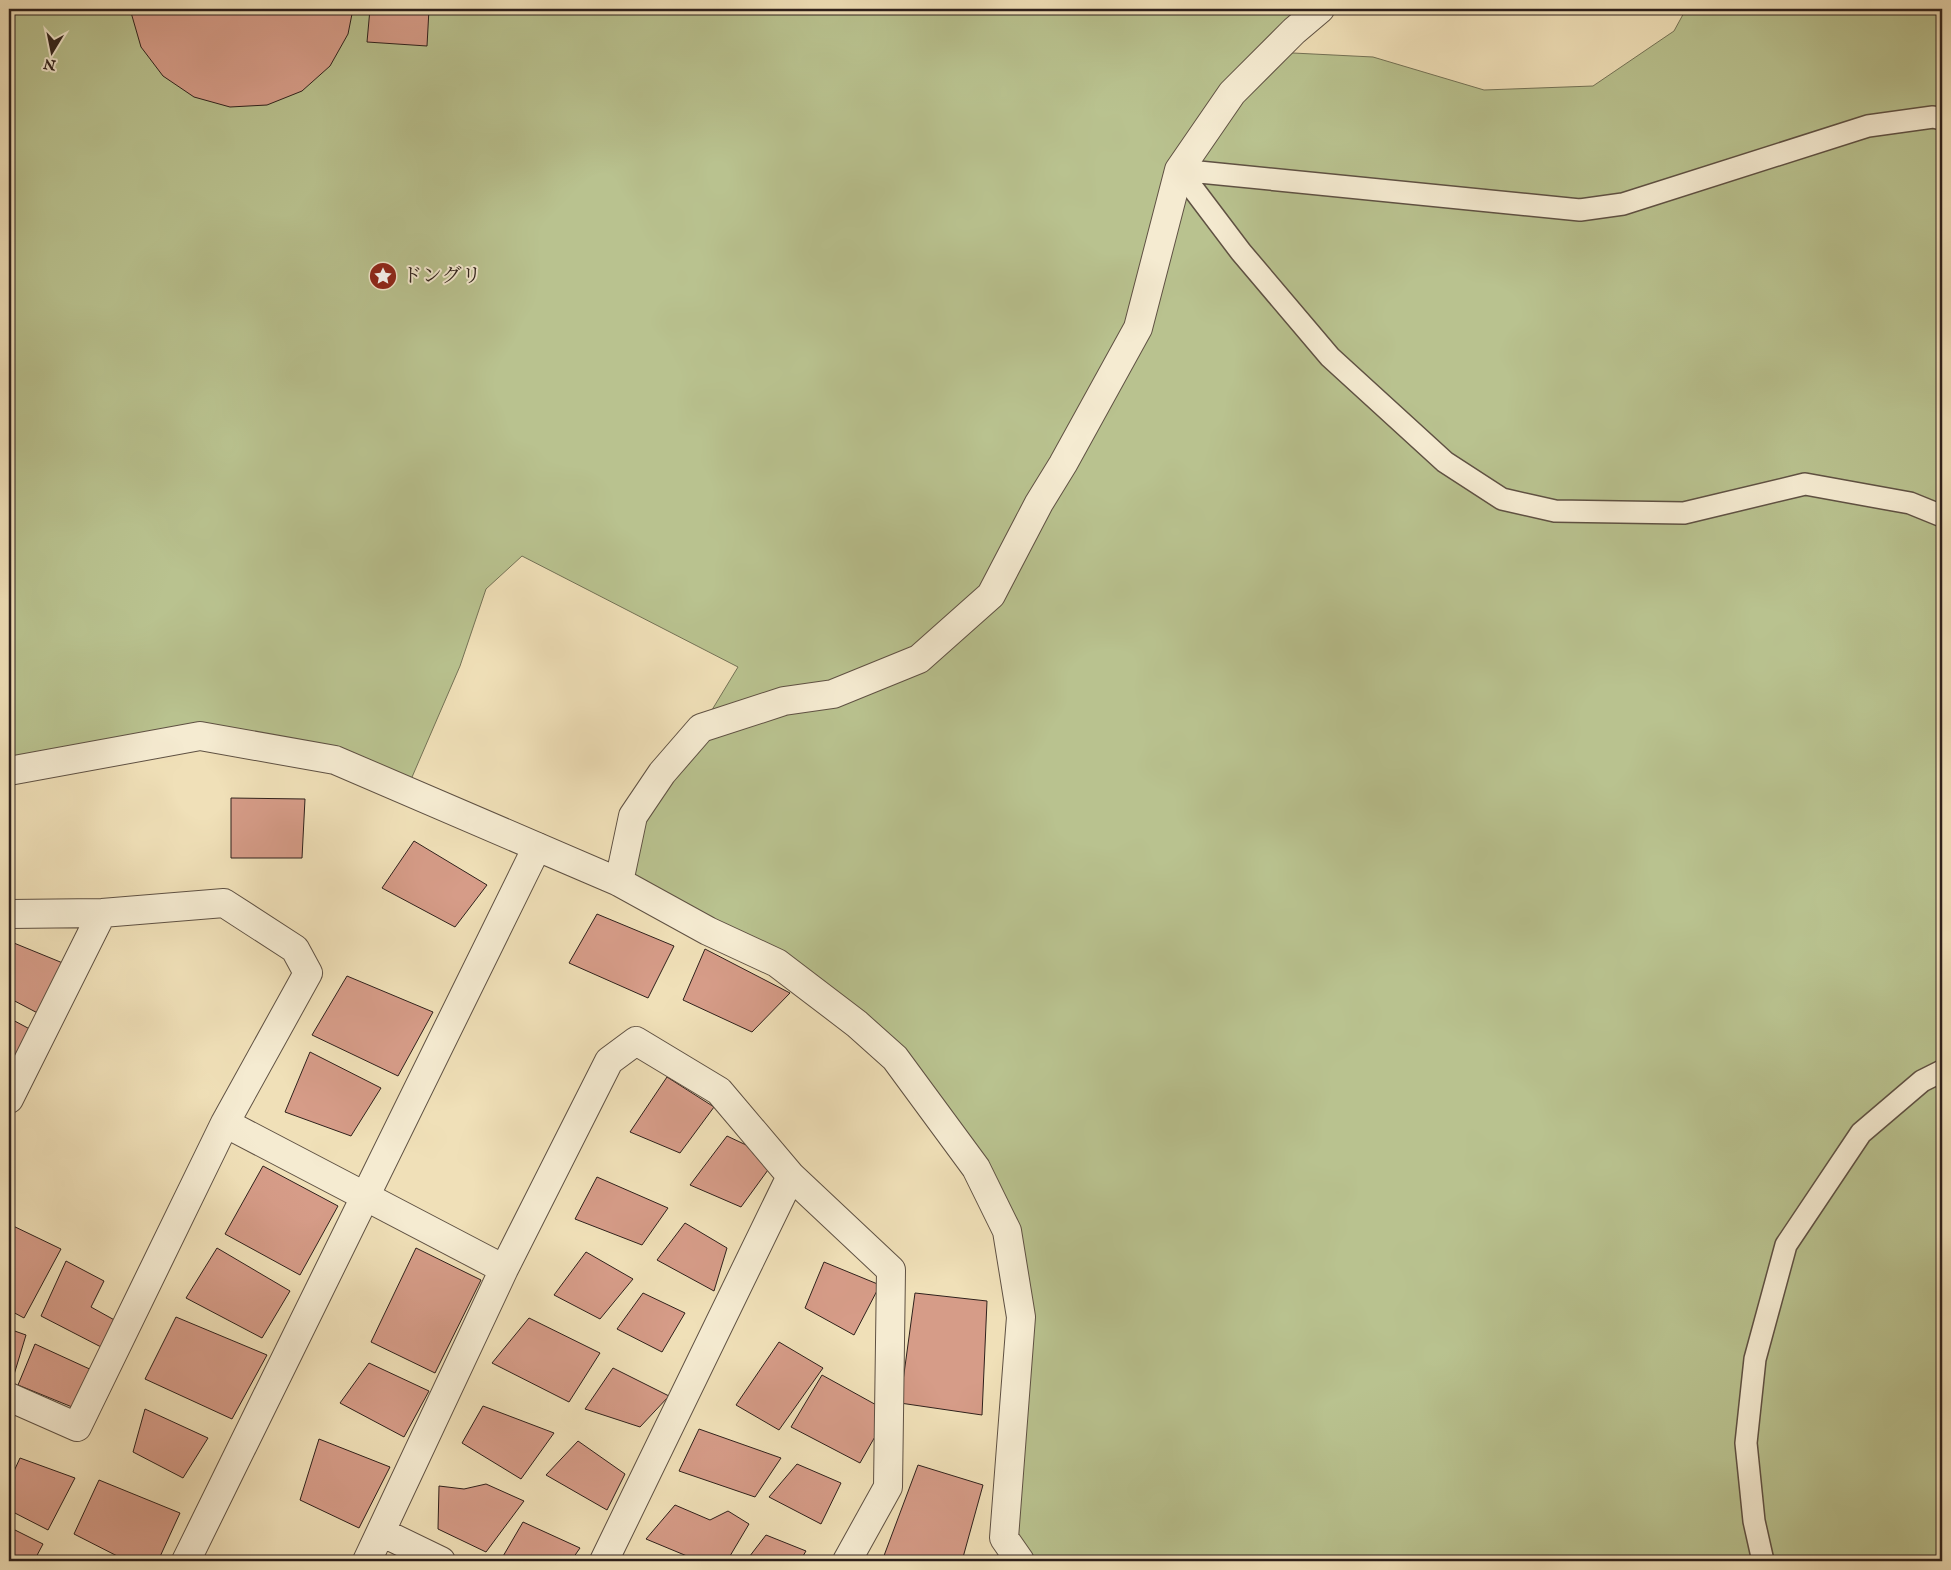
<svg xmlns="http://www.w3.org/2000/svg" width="1951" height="1570" viewBox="0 0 1951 1570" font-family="'IM FELL English','Noto Serif JP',serif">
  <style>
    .green { fill: #b9c28f; stroke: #747256 }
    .building { fill: #d69c88; stroke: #2f211c }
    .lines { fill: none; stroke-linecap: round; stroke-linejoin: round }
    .service-casing { stroke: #5f5143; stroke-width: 24 }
    .minor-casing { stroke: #5f5143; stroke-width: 30 }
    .tertiary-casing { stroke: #5f5143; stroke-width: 30 }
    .service { stroke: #f5ebd1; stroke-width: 21 }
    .minor { stroke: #f5ebd1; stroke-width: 28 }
    .tertiary { stroke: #f5ebd1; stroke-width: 28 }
    .labels { text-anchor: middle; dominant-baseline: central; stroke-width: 4; stroke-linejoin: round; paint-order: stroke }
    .poi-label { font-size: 20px; fill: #2f211c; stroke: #f5ebd1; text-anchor: start }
  </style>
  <rect width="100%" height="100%" fill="#f0e0b8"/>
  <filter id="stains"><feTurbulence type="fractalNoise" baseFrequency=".004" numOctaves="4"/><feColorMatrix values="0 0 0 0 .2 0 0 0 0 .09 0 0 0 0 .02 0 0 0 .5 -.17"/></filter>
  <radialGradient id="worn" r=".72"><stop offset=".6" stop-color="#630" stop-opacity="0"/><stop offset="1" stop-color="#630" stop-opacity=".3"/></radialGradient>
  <!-- green -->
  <path class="green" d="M9,9H1320L1273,52L1373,57L1484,90L1593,86L1674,31L1686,9H1942V1561H996L1004,1538L1021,1317L1007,1231L857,1024L619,882L633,816L701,728L738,667L522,556L486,589L460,666L406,791L205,737L9,771Z"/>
  <!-- building -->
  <path class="building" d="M130,9H353L348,34L330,66L302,91L267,105L230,107L194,97L163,76L141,47Z
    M370,9H429L427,46L367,42Z
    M231,798L305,799L302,858H231Z
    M414,841L487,885L455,927L382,888Z
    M597,914L674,946L648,998L569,963Z
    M9,941L75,968L49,1019L9,998Z
    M705,949L790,993L752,1032L683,1000Z
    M347,976L433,1012L398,1076L312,1035Z
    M9,1018L41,1035L9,1077Z
    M310,1052L381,1088L351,1136L285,1112Z
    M667,1077L714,1107L680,1153L630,1132Z
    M727,1136L776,1159L741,1207L690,1185Z
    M263,1166L338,1206L300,1275L225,1234Z
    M597,1177L668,1208L642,1245L575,1219Z
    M685,1223L727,1248L714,1291L657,1260Z
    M9,1224L61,1249L24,1318L9,1310Z
    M217,1248L290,1291L262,1338L186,1298Z
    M416,1248L481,1280L435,1373L371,1342Z
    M586,1252L633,1279L600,1319L554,1295Z
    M66,1261L104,1281L91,1307L118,1322L103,1348L41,1316Z
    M824,1262L880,1285L854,1335L805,1308Z
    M643,1293L685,1313L662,1352L617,1329Z
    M915,1293L987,1301L982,1415L900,1403Z
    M176,1317L267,1355L232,1419L145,1379Z
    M529,1318L600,1353L569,1402L492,1363Z
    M9,1329L26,1335L13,1378L9,1377Z
    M779,1342L823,1368L779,1430L736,1405Z
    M35,1344L94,1371L77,1409L18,1385Z
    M369,1363L429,1391L404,1437L340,1403Z
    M613,1368L669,1396L640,1427L585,1409Z
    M822,1375L889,1412L860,1463L791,1427Z
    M483,1406L554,1433L521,1479L462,1443Z
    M145,1409L208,1438L183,1478L133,1452Z
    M699,1429L781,1458L755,1497L679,1471Z
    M319,1439L390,1467L359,1528L300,1500Z
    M578,1441L625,1474L607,1510L546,1475Z
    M20,1458L75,1478L48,1530L9,1510V1482Z
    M797,1464L841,1483L821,1524L769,1497Z
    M918,1465L983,1485L962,1561H882Z
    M99,1480L180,1513L158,1561H127L74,1534Z
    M486,1484L524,1501L486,1552L438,1529L439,1486L464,1489Z
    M675,1505L710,1520L728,1511L749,1524L727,1561H699L646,1539Z
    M523,1522L580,1548L571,1561H510L502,1558Z
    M9,1527L43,1544L34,1561H9Z
    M766,1535L806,1551L800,1561H746Z
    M65,1556L75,1561H61Z
    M276,1556L285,1561H274Z"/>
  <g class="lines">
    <defs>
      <path id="service" d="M1179,170L1241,252L1330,357L1445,462L1502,499L1555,511L1684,513L1805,484L1910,503L1942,516
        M1179,170L1580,210L1623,204L1868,126L1933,117L1942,119
        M1763,1561L1754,1521L1746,1443L1755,1359L1786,1245L1861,1133L1922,1081L1942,1071"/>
      <path id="minor" d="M9,771L200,736L335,760L619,882L708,931L777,963L857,1024L895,1058L976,1168L1007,1231L1021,1317L1004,1538L1020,1561
        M619,882L633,816L662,773L701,728L784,701L833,694L919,659L991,595L1039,503L1063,464L1138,328L1179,170L1232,93L1294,31L1320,9
        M9,914L102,913L224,903L295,949L308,973L225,1123L77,1427L9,1397
        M9,1099L102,913
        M225,1123L504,1269
        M381,1532L441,1561
        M367,1561L504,1269L609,1061L636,1041L719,1091L791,1176L891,1270L888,1487L847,1561
        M604,1561L791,1176"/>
      <path id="tertiary" d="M186,1561L537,847"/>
    </defs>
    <!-- service casing -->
    <use href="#service" class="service-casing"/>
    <!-- minor casing -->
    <use href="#minor" class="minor-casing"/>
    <!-- tertiary casing -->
    <use href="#tertiary" class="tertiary-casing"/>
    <!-- service -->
    <use href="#service" class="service"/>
    <!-- minor -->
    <use href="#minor" class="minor"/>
    <!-- tertiary -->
    <use href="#tertiary" class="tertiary"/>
  </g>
  <!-- icons -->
  <defs>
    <symbol id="sight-disc" viewBox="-11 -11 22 22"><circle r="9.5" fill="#8f2418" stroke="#f5ebd1"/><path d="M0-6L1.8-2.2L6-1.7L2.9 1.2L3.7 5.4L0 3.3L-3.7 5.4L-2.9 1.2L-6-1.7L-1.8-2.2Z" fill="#fff"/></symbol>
  </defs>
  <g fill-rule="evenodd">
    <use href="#sight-disc" x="367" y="260" width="32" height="32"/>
  </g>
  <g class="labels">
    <!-- poi labels -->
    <g class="poi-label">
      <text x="402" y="276">ドングリ</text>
    </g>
  </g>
  <!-- margin -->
  <rect width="1951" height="1570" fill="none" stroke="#f0e0b8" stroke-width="30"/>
  <rect x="10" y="10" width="1931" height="1550" fill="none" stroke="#2f211c" stroke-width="2.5"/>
  <rect x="15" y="15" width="1921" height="1540" fill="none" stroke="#2f211c"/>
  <!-- north arrow -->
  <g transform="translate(52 52) rotate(190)" stroke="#f5ebd1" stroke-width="4" paint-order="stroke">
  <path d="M0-4L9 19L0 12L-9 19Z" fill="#2f211c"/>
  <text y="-8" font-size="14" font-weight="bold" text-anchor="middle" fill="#2f211c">N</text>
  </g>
  <rect width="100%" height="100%" filter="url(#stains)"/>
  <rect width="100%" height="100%" fill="url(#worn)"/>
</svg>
